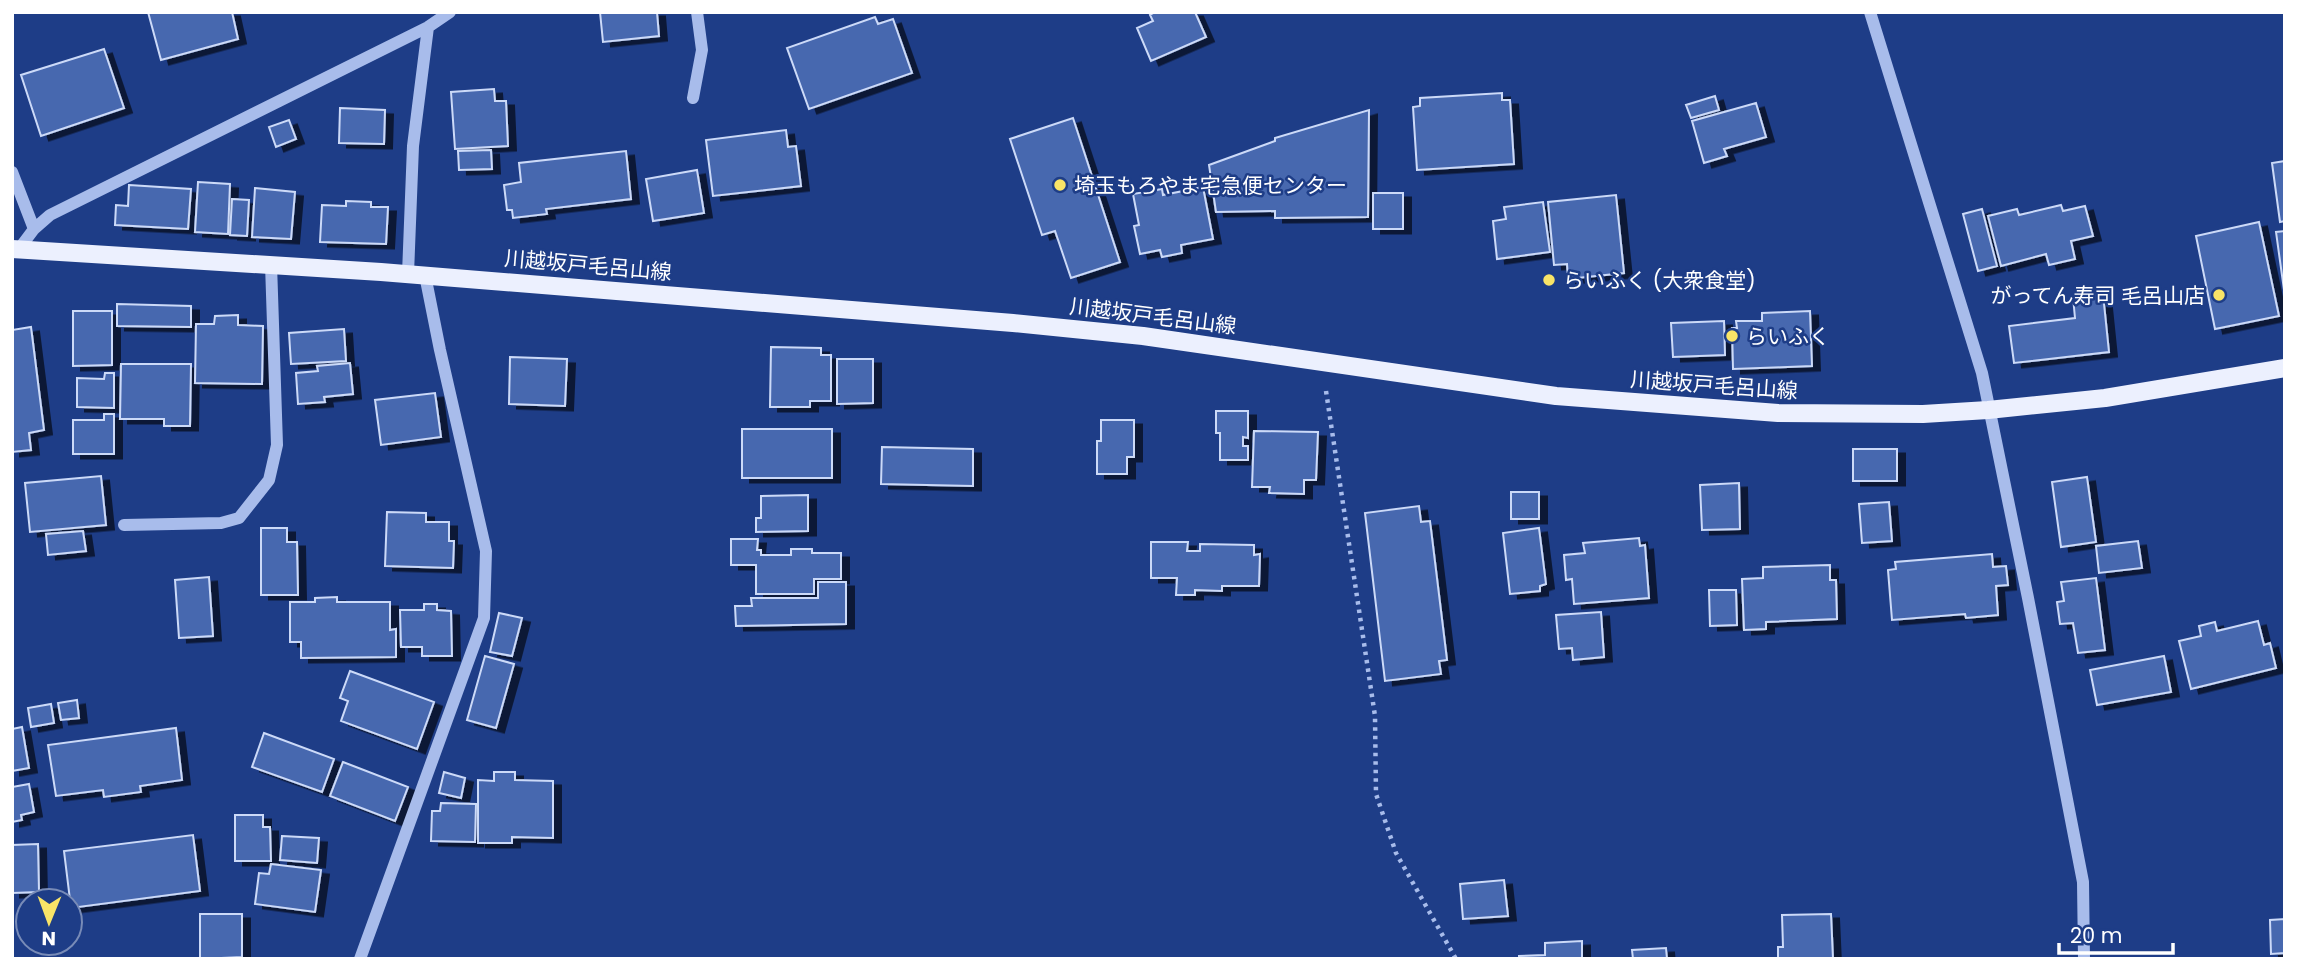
<svg xmlns="http://www.w3.org/2000/svg" width="2297" height="971" viewBox="0 0 2297 971" font-family="Poppins,'Noto Sans JP',sans-serif">
  <style>
    .building { fill: #4767af; stroke: #ccdaf8; stroke-width: 2; filter: url(#shadow) }
    .lines { fill: none; stroke-linecap: round; stroke-linejoin: round }
    .path { stroke: #a8bceb; stroke-width: 4.5; stroke-dasharray: 3.5 5; stroke-linecap: butt }
    .minor { stroke: #a8bceb; stroke-width: 12 }
    .major { stroke: #ecf0fe; stroke-width: 18 }
    .poi-dot { fill: #f9e467; stroke: #1e3d87; stroke-width: 2.5 }
    .labels { text-anchor: middle; dominant-baseline: central; stroke-width: 5; stroke-linejoin: round; paint-order: stroke }
    .poi-label { font-size: 21px; fill: #fff; stroke: #1e3d87; text-anchor: start }
    .street-label { font-size: 21px; fill: #fff; stroke: #1e3d87 }
  </style>
  <defs>
    <filter id="shadow"><feDropShadow dx="8" dy="4.5" stdDeviation="0" flood-color="#0009"/></filter>
  </defs>
  <rect width="100%" height="100%" fill="#1e3d87"/>
  <!-- building -->
  <path class="building" d="M148,12H232L238,39L161,60Z
    M600,12H657L659,36L603,42Z
    M1155,12H1195L1206,37L1151,61L1137,28L1153,21L1150,15Z
    M875,17L878,24L893,19L912,73L809,109L787,48Z
    M104,49L124,108L41,136L21,75Z
    M494,89L495,101H506L508,146L455,149L451,92Z
    M1502,93V100H1510L1514,164L1417,170L1413,107L1420,106V98Z
    M1715,96L1719,110L1691,118L1686,105Z
    M1756,103L1766,137L1724,149L1727,156L1704,163L1692,121Z
    M340,108L385,110L384,144L339,143Z
    M1369,110L1368,217L1275,218V211L1216,212L1209,165L1275,141V138Z
    M1073,118L1120,262L1071,278L1055,231L1042,235L1010,139Z
    M289,120L296,139L276,147L269,127Z
    M786,130L788,147L796,146L801,186L713,196L706,140Z
    M491,150L492,169L459,170L458,151Z
    M626,151L631,199L546,209L547,214L513,218L512,210H507L504,185L521,182L519,163Z
    M2285,161V221L2280,222L2272,163Z
    M697,170L704,213L653,221L646,179Z
    M198,182L230,184L228,234L195,232Z
    M129,185L191,189L188,229L115,225L116,205L128,206Z
    M1203,187L1213,239L1181,245L1182,253L1162,257L1160,250L1140,254L1134,226L1139,225L1133,194L1162,189L1163,195Z
    M255,188L295,192L291,239L252,237Z
    M1373,193H1403V229H1373Z
    M1616,195L1624,273L1568,279L1567,264L1554,265L1548,202Z
    M232,199L249,200L247,236L230,235Z
    M346,201L371,202V207H388L386,244L320,242L322,205L346,206Z
    M1543,202L1550,252L1497,259L1493,221L1506,219L1504,207Z
    M2061,205L2063,211L2085,206L2093,236L2071,241L2075,259L2049,265L2046,254L2001,266L1988,216L2017,209L2019,215Z
    M1982,209L1997,266L1978,271L1963,214Z
    M2259,222L2279,316L2215,329L2196,236Z
    M2285,231V297L2276,232Z
    M2103,294L2109,352L2014,363L2009,326L2075,318L2073,297Z
    M117,304L191,306V327L117,326Z
    M73,311H112V365L73,366Z
    M1810,311L1812,366L1733,369L1732,328H1737L1736,321H1762V313Z
    M238,315V325L263,326L262,384L195,383L196,324H214L215,316Z
    M1724,321L1725,355L1673,357L1671,323Z
    M31,327L44,430L29,433L31,450L12,452V330Z
    M344,329L346,361L291,364L289,333Z
    M771,347L821,348V355H831V401H810V407H770Z
    M510,357L567,359L565,406L509,404Z
    M837,359H873V403L837,404Z
    M350,363L353,394L324,397L325,402L298,404L296,373L318,371L317,366Z
    M121,364H191L190,426H164V419H120Z
    M105,373H114V408L77,407V378L104,379Z
    M435,393L441,437L381,445L375,400Z
    M1216,411H1248V438L1243,437V446H1248V460H1220V433H1216Z
    M104,414H114V454H73V420H104Z
    M1101,420H1134V457H1127V474H1097V441H1101Z
    M742,429H832V478H742Z
    M1254,431L1318,432L1316,480H1304V494L1269,493L1270,487H1252Z
    M882,447L973,449V486L881,484Z
    M1853,449H1897V481H1853Z
    M101,476L106,525L30,532L25,483Z
    M2087,477L2096,542L2061,547L2052,482Z
    M1739,483L1740,529L1702,530L1700,485Z
    M1511,492H1539V519H1511Z
    M808,495V531L756,532V518H761V496Z
    M1889,502L1892,541L1862,543L1859,504Z
    M1419,506L1421,522L1430,521L1447,660L1439,661L1441,674L1385,681L1365,513Z
    M387,512L426,513V522H449V541H454L453,568L385,566Z
    M261,528H287V542H297L298,595H261Z
    M1539,528L1546,584L1540,586V591L1510,594L1503,533Z
    M83,531L86,551L48,555L46,534Z
    M1639,538L1640,546L1645,545L1649,598L1574,604L1572,579L1566,580L1564,555L1585,553L1583,543Z
    M731,539H758L757,550H761V555H791V549H812V553H841V579H814V594H756V565H731Z
    M2138,541L2142,568L2099,573L2096,546Z
    M1151,542H1188L1187,551H1200V544L1254,545V555L1260,554L1259,586H1222V591L1195,590V595H1176L1177,578H1151Z
    M1992,554L1993,567L2006,566L2008,585L1996,586L1998,615L1966,618L1965,614L1892,620L1888,570L1896,569L1895,562Z
    M1830,565V580H1836L1837,619L1766,622V629L1744,630L1742,579L1763,578V567Z
    M209,577L213,636L179,638L175,580Z
    M2096,578L2105,650L2078,653L2073,623L2060,624L2057,602L2064,601L2061,582Z
    M818,582H846V624L736,626L735,606H752L751,598H818Z
    M1709,590H1736L1737,625L1710,626Z
    M337,597V602H390V630L396,629V657L301,658V642H290V602H315V598Z
    M424,604H437V610L451,611L452,656H422V647H401L400,610H424Z
    M1601,612L1604,657L1573,660L1572,648L1559,649L1556,615Z
    M499,613L522,618L512,656L490,652Z
    M2258,621L2264,645L2270,643L2276,668L2191,689L2179,641L2201,636L2199,626L2215,622L2217,631Z
    M485,656L514,664L496,728L467,720Z
    M2164,656L2171,692L2097,705L2090,670Z
    M350,671L434,702L417,749L341,721L348,701L340,698Z
    M77,700L79,718L61,720L58,703Z
    M51,704L54,723L31,727L28,708Z
    M22,727L29,768L12,771V729Z
    M176,728L182,780L140,786L141,792L104,797L103,790L56,796L48,745Z
    M264,733L334,759L322,792L252,767Z
    M343,762L408,787L395,821L330,796Z
    M444,772L465,778L461,798L439,793Z
    M494,772H515V780L553,781V838L512,837V843H478V780L494,781Z
    M29,784L34,812L21,815L22,820L12,822V787Z
    M441,803L476,804L475,842L431,841L432,811H440Z
    M235,815H263V827H270L271,861H235Z
    M193,835L200,891L71,908L64,851Z
    M282,836L319,838L317,863L280,860Z
    M38,844L39,892L12,893V845Z
    M271,864L321,870L315,912L255,904L259,873L269,874Z
    M1504,880L1508,916L1463,919L1460,884Z
    M200,914H242V957L200,959Z
    M1831,914L1833,959H1778V947H1783L1782,915Z
    M2285,919V953L2271,954L2270,920Z
    M1582,941V959H1519V956L1545,955V943Z
    M1666,948L1667,959H1633L1632,950Z"/>
  <g class="lines">
    <!-- path -->
    <path class="path" d="M1326,391L1375,716L1376,794L1396,853L1456,959"/>
    <!-- minor -->
    <path class="minor" d="M1870,12L1982,373L2028,598L2083,882L2084,959
      M693,98L702,50L697,12
      M12,172L34,229
      M19,249L34,229L50,215L428,27L450,12
      M408,274L413,146L428,27
      M124,525L221,523L239,518L269,480L277,445L271,264
      M360,959L484,618L486,551L440,350L425,275"/>
    <!-- major -->
    <path class="major" d="M12,249L381,272L1013,323L1143,336L1556,396L1778,413L1923,414L1988,410L2105,398L2285,368"/>
  </g>
  <!-- markers -->
  <g class="poi-dot">
    <circle cx="1060" cy="185" r="7"/>
    <circle cx="1549" cy="280" r="7"/>
    <circle cx="2219" cy="295" r="7"/>
    <circle cx="1732" cy="336" r="7"/>
  </g>
  <g class="labels">
    <!-- poi labels -->
    <g class="poi-label">
      <text x="1074" y="185">埼玉もろやま宅急便センター</text>
      <text x="1563" y="280">らいふく (大衆食堂)</text>
      <text x="2205" y="295" text-anchor="end">がってん寿司 毛呂山店</text>
      <text x="1746" y="336">らいふく</text>
    </g>
    <!-- street labels -->
    <g class="street-label">
      <text transform="translate(588 265) rotate(5)">川越坂戸毛呂山線</text>
      <text transform="translate(1153 316) rotate(7)">川越坂戸毛呂山線</text>
      <text transform="translate(1714 385) rotate(4)">川越坂戸毛呂山線</text>
    </g>
  </g>
  <!-- border -->
  <rect width="2297" height="971" fill="none" stroke="#ffffff" stroke-width="28"/>
  <!-- north arrow -->
  <g transform="translate(49 922) rotate(181)"><circle r="33" fill="#1e3d87" stroke="#788bb7" stroke-width="2"/>
  <path d="M0-5L12 26L0 18L-12 26Z" fill="#f9e467"/>
  <text y="-10" font-size="19" font-weight="bold" text-anchor="middle" fill="#ffffff">N</text>
  </g>
  <!-- scale -->
  <path d="M2059 943v10h114v-10" fill="none" stroke="#ffffff" stroke-width="3.5"/>
  <text x="2070" y="943" font-size="21" fill="#ffffff" stroke="#1e3d87" stroke-width="5" paint-order="stroke">20 m</text>
</svg>
